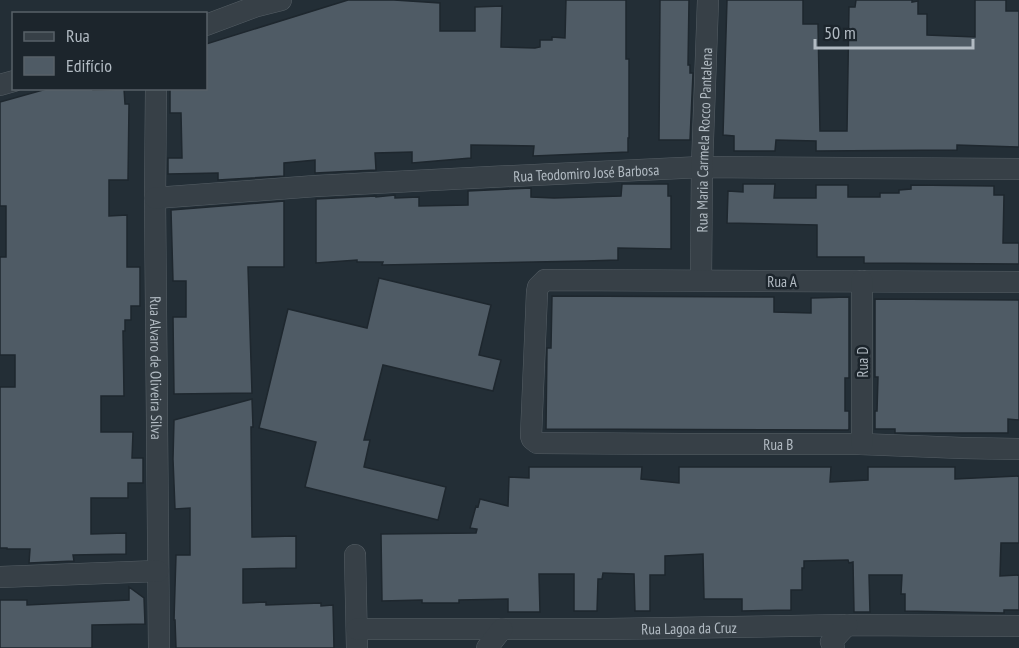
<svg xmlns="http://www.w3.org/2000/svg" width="1019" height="648" viewBox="0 0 1019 648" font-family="'PT Sans Narrow',sans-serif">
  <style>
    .building { fill: #4f5b65; stroke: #1e272e; stroke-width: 1.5 }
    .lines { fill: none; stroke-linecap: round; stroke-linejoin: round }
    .minor-casing { stroke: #555e65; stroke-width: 22 }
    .minor { stroke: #374047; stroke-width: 21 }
    .labels { text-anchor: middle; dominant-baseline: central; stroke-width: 5; stroke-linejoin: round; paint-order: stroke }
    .street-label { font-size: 15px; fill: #b2bbc3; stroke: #1c252c }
  </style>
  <rect width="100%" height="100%" fill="#232e36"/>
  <!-- building -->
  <path class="building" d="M348,0H394L440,3V31H475V7L502,6L501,47L535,48L540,47V40H552V37L565,38L566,0H626V59H629V138H628V152L533,156L534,146L471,145V158L412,163V152L375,153L376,170L315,173V160L284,163V176L218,180V173L168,174V158H182L181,113H170V88H206V44Z
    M660,0H689L688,65H690V73H693L690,140H659Z
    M727,0H803V24H818L820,131H847L849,7H855L856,0H912V2L918,1V14H927V35L975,37V0H1006V11H1019V147L957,145V150L816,151V141L776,140L775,151H734V136L723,135Z
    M50,88H93V90L124,89L125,104H129L128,180H109V216L127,215V267H140V306H131V320H125V331H123L124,396H101V432H133L132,458H143V483H128V498H91V534L126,533V554L73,555L74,561L29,563L30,549H7V548H0V387H15V355H0V257H6V206H0V102Z
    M622,184H668V196H671V249L618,248V260L586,261L382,265L383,262H357V260L316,263V199L376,196V197L395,195V198L419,197V206L468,205V191L531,188V197L554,198L621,196Z
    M743,184H775L774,198H816V185H848V197H880V193H899V190L911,189V185L994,186V195H1004L1003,243H1019V264L864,263V257H817V225L727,223L728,191L743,192Z
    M284,201V267H248L252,393L174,394L173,317H186V281H173L171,210Z
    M379,278L491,305L479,355L501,360L493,391L383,365L364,440H370L364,467L446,487L438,520L305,487L316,442L259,428L288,309L367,328Z
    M552,296L774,297V312L811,313V298L849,297V378H845V411H849V429L848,430L546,429L547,348H551Z
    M875,299L1019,300V420L1008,419V433H895V429H875V411H877L878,377H875Z
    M252,399L253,427H251L252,537L296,536V568L243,569V603L266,602V605L321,603V606L333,605L334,648H176L175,620H174L176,555H190V508L175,509L173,459L174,420Z
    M529,467H642L641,479L679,483V467H831L830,482L868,480V467H955V479L1019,476V543H1001L1000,576L1019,575V610H1004V613L905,611V594H901L902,575H869L870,612H854L853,562L849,563L848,560L804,561V568H802V590H791V610L742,611V599H704L703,554L665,556V575H650V611H635L634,574L603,573L602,579H598L597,611H574V574H539L540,612H508V599L459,600V603H422V600L382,601L381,534L476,533L477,529L470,528L476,506L478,507L480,499L508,506L509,477L529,478Z
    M129,587L144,598L145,624L92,625V648H0V600H27V605L129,600Z"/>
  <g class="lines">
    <defs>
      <g id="minor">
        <path d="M206,25L257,6L281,0"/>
        <path d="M0,85L14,81"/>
        <path id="s1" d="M156,88L155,198L159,648"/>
        <path id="s2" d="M155,198L316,186L490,177L702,167L1019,169"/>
        <path id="s3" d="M701,280L702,167L708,0"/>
        <path id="s4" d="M1019,282L545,280L538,287L537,292L531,436L532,439L537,443L682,444H860L962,448L1019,449"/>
        <path d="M862,444V281"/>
        <path d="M355,555L357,648"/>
        <path d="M0,577L158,571"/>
        <path id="s5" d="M357,629H607L847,625L1019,626"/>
        <path d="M487,648L502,629"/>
        <path d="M834,648L831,642L847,625"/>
      </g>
    </defs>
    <!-- minor casing -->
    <use href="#minor" class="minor-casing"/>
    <!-- minor -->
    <use href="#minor" class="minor"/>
  </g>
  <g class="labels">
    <!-- street labels -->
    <g class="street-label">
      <text stroke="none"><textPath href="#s3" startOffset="140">Rua Maria Carmela Rocco Pantalena</textPath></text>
      <text stroke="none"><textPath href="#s2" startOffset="432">Rua Teodomiro José Barbosa</textPath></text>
      <text x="782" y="281">Rua A</text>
      <text transform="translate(862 362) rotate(-90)">Rua D</text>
      <text stroke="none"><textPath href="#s1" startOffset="280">Rua Alvaro de Oliveira Silva</textPath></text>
      <text stroke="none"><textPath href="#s4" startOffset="884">Rua B</textPath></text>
      <text stroke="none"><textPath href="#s5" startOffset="332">Rua Lagoa da Cruz</textPath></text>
    </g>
  </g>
  <!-- legend -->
  <rect x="12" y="12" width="195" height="78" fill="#1c252c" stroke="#586168" stroke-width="1.5"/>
  <rect x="24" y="32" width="30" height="9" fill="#374047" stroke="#586168" stroke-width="1.5"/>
  <text x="66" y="42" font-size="18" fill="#b2bbc3">Rua</text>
  <rect x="24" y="57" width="30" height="18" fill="#4f5b65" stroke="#586168" stroke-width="1.5"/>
  <text x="66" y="72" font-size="18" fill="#b2bbc3">Edifício</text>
  <!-- scale -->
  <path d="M815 39v9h158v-9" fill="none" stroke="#b2bbc3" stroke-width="3"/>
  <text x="824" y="39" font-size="18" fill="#b2bbc3" stroke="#1c252c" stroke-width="4.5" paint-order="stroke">50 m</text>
</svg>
